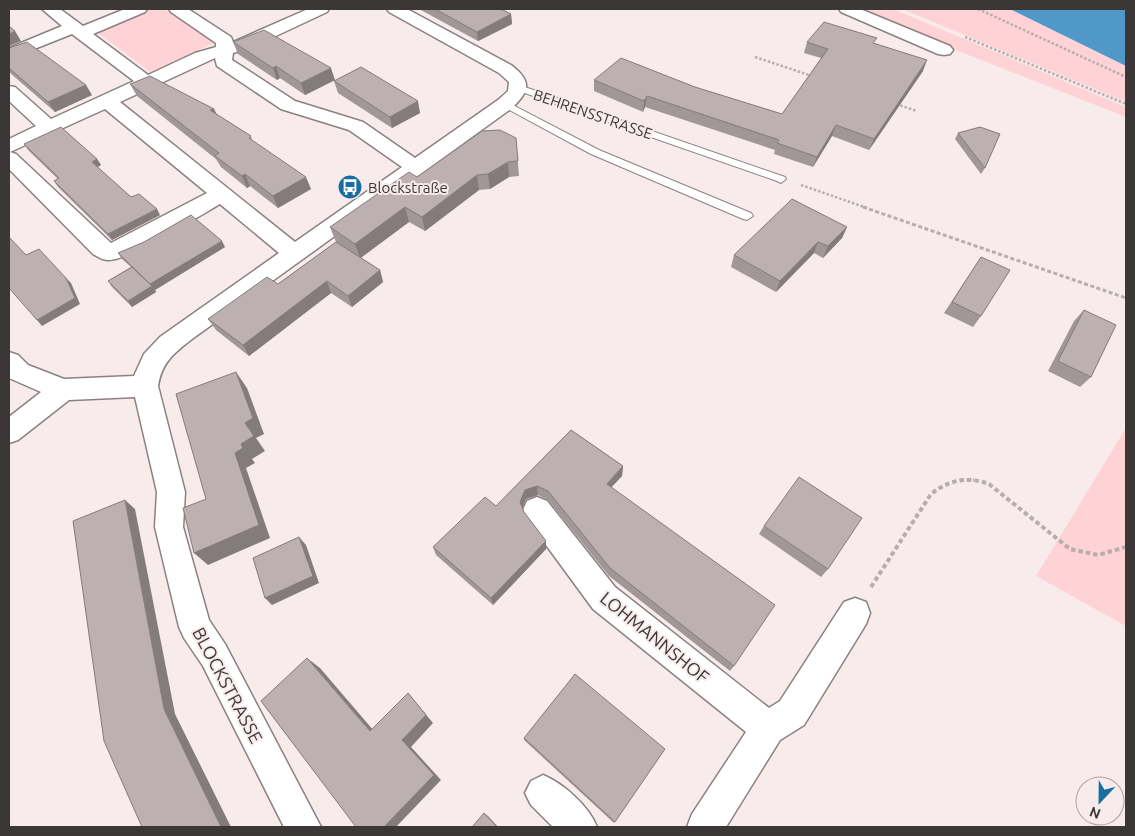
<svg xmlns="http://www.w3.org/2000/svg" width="1135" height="836" viewBox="0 0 1135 836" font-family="Ubuntu,sans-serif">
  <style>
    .green { fill: #ffd3d5 }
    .water { fill: #5098c8 }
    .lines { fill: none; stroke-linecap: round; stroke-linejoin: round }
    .lane-casing { stroke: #8c8182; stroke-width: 2 }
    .street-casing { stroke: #8c8182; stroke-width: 3 }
    .path-far2 { stroke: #b7adad; stroke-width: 2.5; stroke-dasharray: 2.5 2; stroke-linecap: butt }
    .path-far1 { stroke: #b7adad; stroke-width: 3; stroke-dasharray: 4 2.5; stroke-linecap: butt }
    .path { stroke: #b7adad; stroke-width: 4; stroke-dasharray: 4.5 3; stroke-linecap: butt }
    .lane { fill: #fff; fill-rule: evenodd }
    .street { fill: #fff; fill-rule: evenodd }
    .wall { fill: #a29798 }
    .shaded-wall { fill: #847b7c }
    .building { fill: #bcb0b1; stroke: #847b7c }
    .labels { text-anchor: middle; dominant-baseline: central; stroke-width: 4; stroke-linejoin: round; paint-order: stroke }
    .far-street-label { font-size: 15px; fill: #3c3737; stroke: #f7ebeb }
    .far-poi-label { font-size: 15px; fill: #3c3737; stroke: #f7ebeb; text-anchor: start }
    .street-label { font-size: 18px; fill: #3c3737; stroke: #f7ebeb }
  </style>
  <rect width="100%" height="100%" fill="#f7ebeb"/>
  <!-- green -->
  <path class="green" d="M151,9H164L214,43L150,72L97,32Z
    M858,9H893L1126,107V117L948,47Z
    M902,9H1010L1126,66V102Z
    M1126,428V626L1036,576Z"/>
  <!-- water -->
  <path class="water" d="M1010,9H1126V66Z"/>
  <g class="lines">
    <defs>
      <path id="lane" d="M519,85L785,177L786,179L781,183L777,181L516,90L514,88Z
        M505,101L599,150L751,213L753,216L747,220L743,219L591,154L502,106V102Z"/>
      <path id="street" d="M42,9H60L83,26L125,9H147L145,12L93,34L148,75L195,53L216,47V43L171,12L169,9H188L231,37L233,42L308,9H329L327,12L250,48L233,53L232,60L295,101L363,122L415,158L498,100L508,91L509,82L499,73L389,12L387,9H407L511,65C532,81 530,91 512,108L192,339C173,354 162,362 158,386L185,492L183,527L209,620L225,644L321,827H284L203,666L184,638L179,627L155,527L157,492L135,397L69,400L18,440L9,443V417L41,392L9,378V352L18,355L28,365L64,379L134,376L144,354L160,337L279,253L220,204C199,216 128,261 108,260C102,260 97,256 93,254L9,169V139L36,126L9,101V86L15,87L51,119L134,81L72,34L9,59V48L62,26ZM215,58L217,66L281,109L349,130L402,167L295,242L120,102ZM105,109L207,193L111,243L16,154L10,152Z
        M839,9H860L950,46L953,50L950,54L944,55L938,54L841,12Z
        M537,497L547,501L615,587L769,708L780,701L844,602L855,598L866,602L870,613L866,624L804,725L780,740L726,827H687L692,814L746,732L593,609L527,519L523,510L527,501Z
        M543,775C564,784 589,806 597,827H553L531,805L525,793L531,781Z"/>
    </defs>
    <!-- lane casing -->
    <use href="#lane" class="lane-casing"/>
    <!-- street casing -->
    <use href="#street" class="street-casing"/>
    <!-- path-far2 -->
    <path class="path-far2" d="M978,9L1126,77
      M965,37L1126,104
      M755,57L812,76
      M896,104L917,111
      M801,185L867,208"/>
    <!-- path-far1 -->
    <path class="path-far1" d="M863,207L1126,298
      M960,480H974"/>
    <!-- path -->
    <path class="path" d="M871,587L931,494C949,480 967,476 989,484L1070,549L1098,555L1126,547"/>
    <!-- lane -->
    <use href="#lane" class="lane"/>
    <!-- street -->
    <use href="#street" class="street"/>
  </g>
  <!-- wall -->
  <path class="wall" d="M419,9H501L511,14L512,24L478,41Z
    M233,42L335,80L305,95L280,78L277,80L238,54Z
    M807,42L875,43L923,71L869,150L832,136L813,167L774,154L775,150L645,107L643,112L594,91V80L695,87L782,114L821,58L804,53Z
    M9,48L92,95L55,112L9,72Z
    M334,81L420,113L392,128L338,93Z
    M130,84L214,109L217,115L251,136L252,140L311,189L278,208L250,186L247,188L221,167L216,159L137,96Z
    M958,133L985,168L981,174L955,139Z
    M516,138L519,176L509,177L490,189L479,190L425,231L409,222L361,258L380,270L383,282L352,307L331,293L249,356L216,330L208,319L278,284L336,242L330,227L417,177Z
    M24,144L97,159L101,165L97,167L131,197L160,215L112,240L58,187L54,181L58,179L28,150Z
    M847,227L842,238L823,258L814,253L776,292L731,267L734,255Z
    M225,247L155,290L156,292L132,307L112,287L108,281L131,267L122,259L118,253Z
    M981,257V316L973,327L944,313Z
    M1084,310L1091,377L1080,387L1048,371L1074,321Z
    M571,430L623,466L622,476L611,487L734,666L730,671L609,576L548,500L538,495L526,499L523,508L524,512L546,541V549L493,605L436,555L433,547L496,506Z
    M764,526L828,569L821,577L759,534Z
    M524,738L665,749L614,823L524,740Z"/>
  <!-- shaded-wall -->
  <path class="shaded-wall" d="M511,14L512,24L478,41L477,32Z
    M15,31L21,41L9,46V34Z
    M927,60L923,71L869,150L874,139Z
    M276,66L280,78L277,80L273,68Z
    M331,68L335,80L305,95L301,83Z
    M86,85L92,95L55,112L48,102Z
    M647,96L645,107L643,112L644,101Z
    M418,101L420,113L392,128L390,117Z
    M214,109L220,121L210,110Z
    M836,125L832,136L813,167L817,157Z
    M97,159L101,165L96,168L92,162Z
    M508,162L509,177L490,189L488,174Z
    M245,174L250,186L247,188L242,176Z
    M477,175L479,190L425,231L422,217Z
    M306,177L311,189L278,208L273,196Z
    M405,207L409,222L360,258L355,244Z
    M157,209L160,215L112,240L108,234Z
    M847,227L842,238L823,258L828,246Z
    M222,241L225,247L155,290L156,292L132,307L128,301L152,286L150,284Z
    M818,242L814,253L776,292L780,281Z
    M380,270L383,282L352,307L348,296Z
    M66,278L71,283L80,304L42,326L37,320Z
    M327,281L331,293L249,356L243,345Z
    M236,372L247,388L264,434L256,438L265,451L252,459L255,463L246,468L270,538L208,565L194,553L235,453L241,444L245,423Z
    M623,466L622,476L606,493L607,484Z
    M537,486L538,495L526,499L521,511L520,502L525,490Z
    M125,500L135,509L175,714L231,827H221L164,709Z
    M299,537L306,545L319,583L272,605L265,598Z
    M546,541V549L493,605L491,598Z
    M307,658L320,668L380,738L370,731Z
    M408,693L433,723L411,747L441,780L396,827H384L402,740Z
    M484,813L488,816L498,827H497Z"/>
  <!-- building -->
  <path class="building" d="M435,9H501L511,14L477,32Z
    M824,22L877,38L873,43L927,60L874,139L836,125L817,157L777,143L779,140L647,96L644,101L594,80L621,58L695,87L782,114L828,49L807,42Z
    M9,26L15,31L9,34Z
    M264,30L331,68L301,83L276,66L273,68L233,42Z
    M27,42L86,85L48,102L9,68V48Z
    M361,67L418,101L390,117L334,81Z
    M150,76L214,109L210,110L251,136L249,138L306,177L273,196L245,174L242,176L215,156L219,153L130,84Z
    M61,127L97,159L92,162L131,197L139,194L157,209L108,234L54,181L59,178L24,144Z
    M980,127L1000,134L985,168L958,133Z
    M500,130L516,138L518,161L508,162L488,174L477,175L422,217L405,207L355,244L330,227L409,172L417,177L482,131Z
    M792,199L847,227L828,246L818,242L780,281L734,255Z
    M191,215L222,241L150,284L118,253L144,242Z
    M9,237L26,255L39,249L66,278L75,298L37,320L9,288Z
    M336,242L380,270L348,296L327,281L243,345L208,319L267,277L278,284Z
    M981,257L1010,270L981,316L952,302Z
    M132,267L152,286L128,301L108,281Z
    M1084,310L1116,325L1091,377L1058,361Z
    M236,372L253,418L245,423L254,436L241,444L243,448L235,453L259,525L194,553L183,508L206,499L176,394Z
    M571,430L623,466L607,484L775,605L734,666L610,568L548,491L537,486L525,490L520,502L524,512L546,541L491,598L433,547L485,497L496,506Z
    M799,477L862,518L828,569L764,526Z
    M125,500L164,709L221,827H142L104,741L73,521Z
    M299,537L313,576L265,598L253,558Z
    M307,658L370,731L408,693L426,715L402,740L434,775L384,827H356L261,701Z
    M575,674L665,749L615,822L524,738Z
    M484,813L497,827H472Z"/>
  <!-- icons -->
  <defs>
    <symbol id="bus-disc" viewBox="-11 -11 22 22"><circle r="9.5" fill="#186e9e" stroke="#f7ebeb"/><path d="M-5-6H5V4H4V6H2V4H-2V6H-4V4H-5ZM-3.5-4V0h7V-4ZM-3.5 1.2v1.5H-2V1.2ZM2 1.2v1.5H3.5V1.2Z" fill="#fff"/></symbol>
  </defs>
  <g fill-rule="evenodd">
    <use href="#bus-disc" x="336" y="173" width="28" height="28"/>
  </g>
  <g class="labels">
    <!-- far-street labels -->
    <g class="far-street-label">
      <text transform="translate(593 114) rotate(19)">BEHRENSSTRASSE</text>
    </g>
    <!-- far-poi labels -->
    <g class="far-poi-label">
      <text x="368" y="187">Blockstraße</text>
    </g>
    <!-- street labels -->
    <g class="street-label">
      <text transform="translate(655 637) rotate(39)">LOHMANNSHOF</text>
      <text transform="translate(228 685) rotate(62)">BLOCKSTRASSE</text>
    </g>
  </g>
  <!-- border -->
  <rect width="1135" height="836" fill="none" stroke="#3c3737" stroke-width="20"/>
  <!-- north arrow -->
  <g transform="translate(1100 801) rotate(202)"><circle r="24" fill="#f7ebeb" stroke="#aca3a3"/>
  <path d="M0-4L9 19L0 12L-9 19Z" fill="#186e9e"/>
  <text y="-8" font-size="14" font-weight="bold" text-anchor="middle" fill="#3c3737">N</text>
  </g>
</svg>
